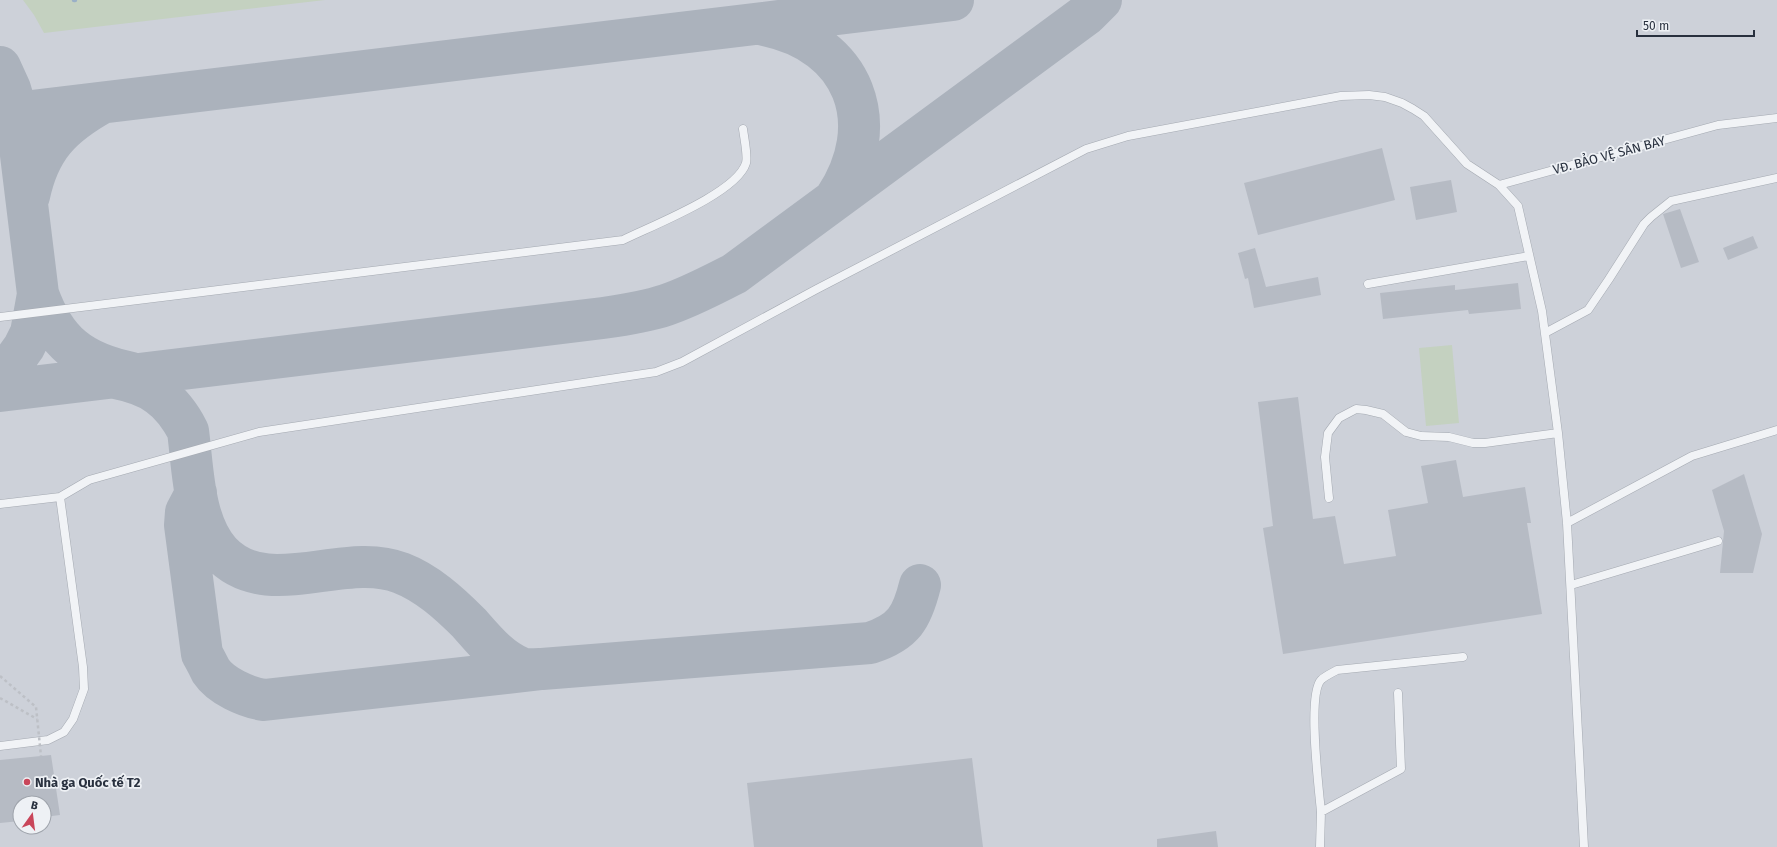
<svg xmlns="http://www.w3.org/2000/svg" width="1777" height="847" viewBox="0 0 1777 847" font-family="'Fira Sans',sans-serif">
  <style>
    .built { fill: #cdd1d9; fill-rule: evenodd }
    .green { fill: #c4d1c0 }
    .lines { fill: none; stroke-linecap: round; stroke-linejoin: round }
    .stream { stroke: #9ab0c7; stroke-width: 4.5 }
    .taxiway { stroke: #abb2bc; stroke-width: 42 }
    .building { fill: #b6bbc4 }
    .lane-casing { stroke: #a4a9b1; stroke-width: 9 }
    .path { stroke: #bdc0c6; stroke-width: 2.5; stroke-dasharray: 3 3; stroke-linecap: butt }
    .lane { stroke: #f1f3f6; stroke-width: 8 }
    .path-bridge { stroke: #bdc0c6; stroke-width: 2.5; stroke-dasharray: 3 3; stroke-linecap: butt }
    .poi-dot { fill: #c9465a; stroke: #eef1f5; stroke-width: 1.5 }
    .labels { text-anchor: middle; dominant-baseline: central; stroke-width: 3.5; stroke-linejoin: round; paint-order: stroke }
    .street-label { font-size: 13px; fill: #28303e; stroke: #eef1f5 }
    .poi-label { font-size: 13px; font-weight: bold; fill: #28303e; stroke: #eef1f5; text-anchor: start }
  </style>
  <rect width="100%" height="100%" fill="#dee2e7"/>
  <!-- built -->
  <path class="built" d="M0,0H1777V847H0ZM20,803H44V827H20Z"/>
  <!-- green -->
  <path class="green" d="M23,0H325L44,33L34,15Z
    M1452,345L1459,423L1426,426L1419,348Z"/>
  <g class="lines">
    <!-- stream -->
    <path class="stream" d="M74,0H75"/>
    <!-- taxiway -->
    <path class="taxiway" d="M764,25C855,43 885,124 835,199
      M0,67L10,89L15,106L38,294L31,333L24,347L0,381
      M0,115L953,0
      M29,196C39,148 61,126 102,103
      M38,294C55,342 81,363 132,373
      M115,378C151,385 171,398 188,431C193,469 193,522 220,552C267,603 344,550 401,573C427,583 449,603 469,623C484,640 499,659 521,668C526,670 533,669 539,669
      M0,391L603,318C624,315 645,312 666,305C690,297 712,285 734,274L1087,14L1101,0
      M196,493L186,512L185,525L202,654C205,659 208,665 211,671C221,686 246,697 264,700L542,669L870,643C904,632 912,617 920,585"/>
  </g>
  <!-- building -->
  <path class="building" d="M1382,148L1395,200L1258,235L1244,183Z
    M1451,180L1457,212L1416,220L1410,187Z
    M1680,209L1699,262L1681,268L1663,214Z
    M1753,236L1758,248L1728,260L1723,248Z
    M1255,248L1266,287L1318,277L1321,295L1254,308L1248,278L1245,279L1238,253Z
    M1518,283L1521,309L1469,314L1468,310L1383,319L1380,293L1455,285V290Z
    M1298,397L1313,519L1335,516L1344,564L1396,556L1388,510L1428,503L1421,466L1456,460L1463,497L1525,487L1531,523H1527L1542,614L1283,654L1263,528L1273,526L1258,402Z
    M1744,474L1762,534L1753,573H1720L1724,531L1712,490Z
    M51,755L60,815L44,817V803H20V821L0,823V760Z
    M972,758L983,847H754L747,783Z
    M1216,831L1218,847H1157V839Z"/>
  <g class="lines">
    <defs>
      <path id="lane" d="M1499,185L1718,125L1777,118
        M1368,284L1529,256
        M0,317L623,240C651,226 737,193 746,163C748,156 744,137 743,129
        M1545,333L1588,310L1609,279L1644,224L1651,217L1671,201L1777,178
        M1329,498L1325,457L1328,433L1339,418L1356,409L1366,410L1383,414L1406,432L1421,436L1449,437L1473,443H1485L1558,433
        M0,504L60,497L89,480L259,432L656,372L682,362L815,290L1086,149L1128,136L1341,96L1369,95L1385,97L1402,103L1413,109L1424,116L1467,164L1499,185L1518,206L1542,311L1558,433L1567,523L1584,847
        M1567,523L1692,456L1777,430
        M1571,585L1718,541
        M0,746L48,740L64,732L73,719L84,689L83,667L60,497
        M1321,812C1319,789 1307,695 1321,680C1325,676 1332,673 1337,670L1463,657
        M1320,847L1321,812L1401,769L1398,693"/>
    </defs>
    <!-- lane casing -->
    <use href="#lane" class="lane-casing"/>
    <!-- path -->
    <path class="path" d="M0,698L37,719"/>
    <!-- lane -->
    <use href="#lane" class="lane"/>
    <!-- path-bridge -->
    <path class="path-bridge" d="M0,676L36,707L41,756"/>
  </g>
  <!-- markers -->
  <circle class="poi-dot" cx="27" cy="782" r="4"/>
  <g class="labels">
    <!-- street labels -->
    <g class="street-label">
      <text transform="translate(1609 155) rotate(-15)">VĐ. BẢO VỆ SÂN BAY</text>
    </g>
    <!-- poi labels -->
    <g class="poi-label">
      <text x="35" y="782">Nhà ga Quốc tế T2</text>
    </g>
  </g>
  <!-- north arrow -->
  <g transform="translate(32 815) rotate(14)"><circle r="19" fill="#eef1f5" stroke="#9fa4ac"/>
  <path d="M0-3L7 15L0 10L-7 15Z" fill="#c9465a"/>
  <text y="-6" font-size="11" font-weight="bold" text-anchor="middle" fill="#28303e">B</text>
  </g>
  <!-- scale -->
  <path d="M1637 30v6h117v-6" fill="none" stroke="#28303e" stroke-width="2"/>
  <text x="1643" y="30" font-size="12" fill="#28303e" stroke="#eef1f5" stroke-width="3" paint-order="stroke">50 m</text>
</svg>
